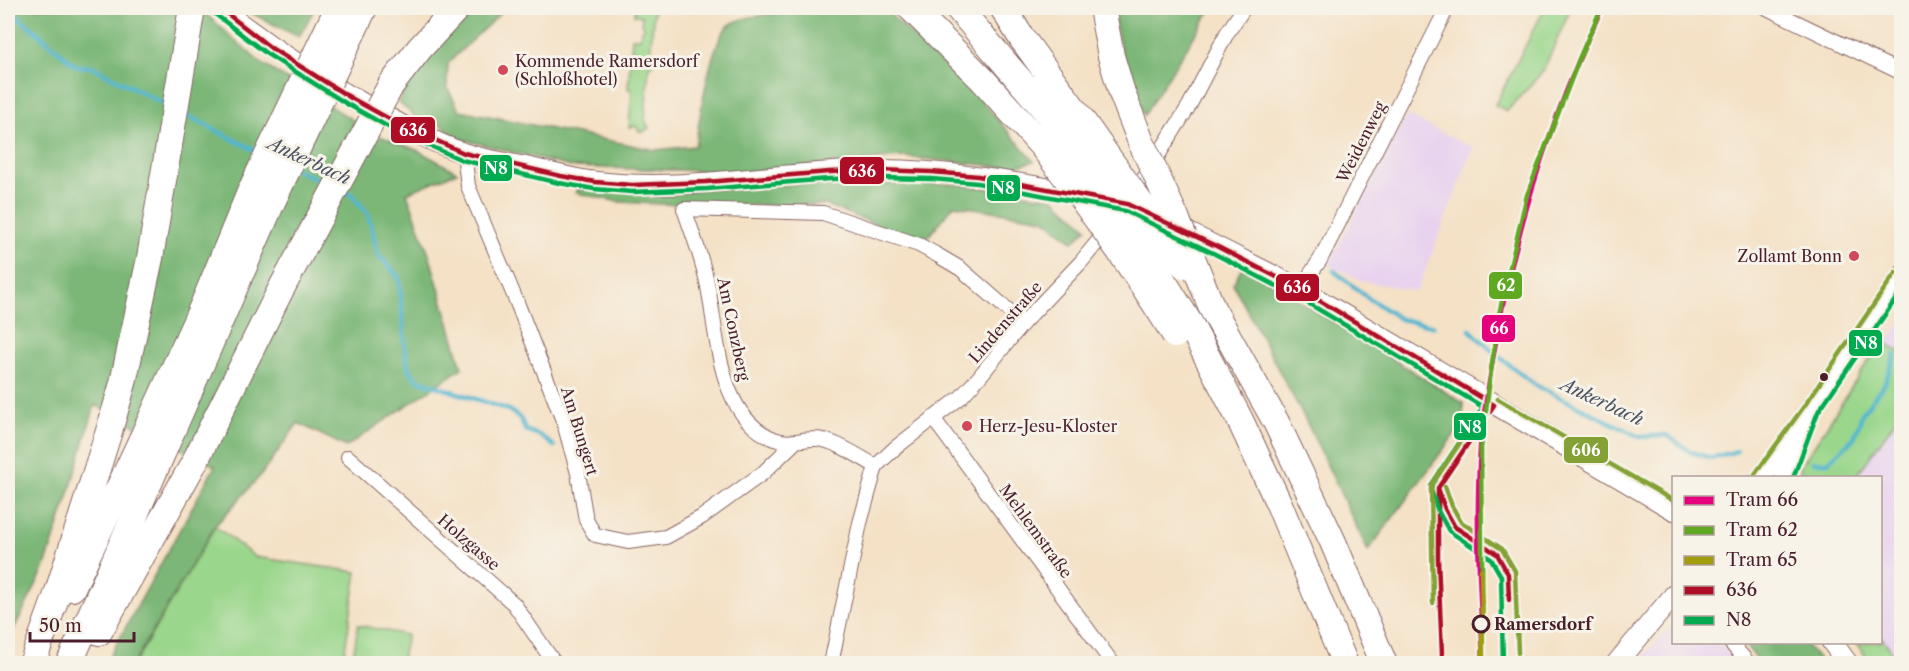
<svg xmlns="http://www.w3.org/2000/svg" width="1909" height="671" viewBox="0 0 1909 671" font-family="'Libre Caslon Text',serif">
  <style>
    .built { fill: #e8d2ef }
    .green { fill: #9ad68b; stroke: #727a5b; stroke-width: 1.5 }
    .forest { fill: #7bb777; stroke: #626b51; stroke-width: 1.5 }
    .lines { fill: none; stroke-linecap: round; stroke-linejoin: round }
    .stream { stroke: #51b6d0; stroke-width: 4.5 }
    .street-casing { stroke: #866361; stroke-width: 16 }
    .secondary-casing { stroke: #866361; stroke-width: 22 }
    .highway-casing { stroke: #866361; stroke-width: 28 }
    .street { stroke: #fff; stroke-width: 14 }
    .secondary { stroke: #fff; stroke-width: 20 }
    .highway { stroke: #fff; stroke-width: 26 }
    .highway-bridge-casing { stroke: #866361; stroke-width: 28; stroke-linecap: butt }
    .highway-bridge { stroke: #fff; stroke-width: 26 }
    .bus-1-casing { stroke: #f7f3e8; stroke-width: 9 }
    .bus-2-casing { stroke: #f7f3e8; stroke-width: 9 }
    .bus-3-casing { stroke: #f7f3e8; stroke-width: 9 }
    .bus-1 { stroke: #af0d25; stroke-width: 4.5 }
    .bus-2 { stroke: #00ab4f; stroke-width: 4.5 }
    .bus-3 { stroke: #84a136; stroke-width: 4.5 }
    .tram-1-casing { stroke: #f7f3e8; stroke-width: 9 }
    .tram-2-casing { stroke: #f7f3e8; stroke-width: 9 }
    .tram-3-casing { stroke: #f7f3e8; stroke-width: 9 }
    .tram-1 { stroke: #e5007d; stroke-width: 4.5 }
    .tram-2 { stroke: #60a821; stroke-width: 4.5 }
    .tram-3 { stroke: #a29d0d; stroke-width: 4.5 }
    .poi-dot { fill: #d1495b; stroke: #f7f3e8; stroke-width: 2 }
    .bus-dot { fill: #4a1f2b; stroke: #f7f3e8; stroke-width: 2 }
    .stop-dot { fill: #f7f3e8; stroke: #4a1f2b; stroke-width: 3 }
    .labels { text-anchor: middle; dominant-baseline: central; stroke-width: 6; stroke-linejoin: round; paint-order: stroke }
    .poi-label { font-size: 16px; fill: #4a1f2b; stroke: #f7f3e8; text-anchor: start }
    .street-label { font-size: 16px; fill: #4a1f2b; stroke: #f7f3e8 }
    .stop-label { font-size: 16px; font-weight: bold; fill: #4a1f2b; stroke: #f7f3e8; text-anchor: start }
    .water-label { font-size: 18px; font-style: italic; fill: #4c5465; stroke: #f7f3e8 }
    .line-badge { stroke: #f7f3e8; stroke-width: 2 }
    .badge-label { font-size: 16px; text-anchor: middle; font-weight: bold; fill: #fff }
  </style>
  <rect width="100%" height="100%" fill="#f7f3e8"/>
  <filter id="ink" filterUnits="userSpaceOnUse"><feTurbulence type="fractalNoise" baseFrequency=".0167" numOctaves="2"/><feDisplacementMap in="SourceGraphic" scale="12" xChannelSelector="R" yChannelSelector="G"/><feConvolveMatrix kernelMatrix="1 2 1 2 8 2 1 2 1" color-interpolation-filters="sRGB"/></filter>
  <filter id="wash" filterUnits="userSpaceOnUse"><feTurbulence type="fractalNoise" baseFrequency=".008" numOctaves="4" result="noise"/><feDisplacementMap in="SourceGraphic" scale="24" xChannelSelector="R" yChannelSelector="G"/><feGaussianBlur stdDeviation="1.35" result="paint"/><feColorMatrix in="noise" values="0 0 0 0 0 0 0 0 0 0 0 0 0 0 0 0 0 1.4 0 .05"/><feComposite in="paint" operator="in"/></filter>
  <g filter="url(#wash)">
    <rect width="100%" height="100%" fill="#f4e1c6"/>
    <!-- built -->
    <path class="built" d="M1407,115L1473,148L1417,291L1363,281L1328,265Z
      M1901,322V353L1887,343Z
      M1901,412V663L1881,637L1880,478H1856Z
      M1673,625L1674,642L1720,643L1738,663H1637Z"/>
    <!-- green -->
    <path class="green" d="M635,8H654L650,58L653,59V65H649L645,120L649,128L643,132L639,131L636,126L629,127L632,90L628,89L632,38H640L641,30L644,27L642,23V16L634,15Z
      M1545,8H1571L1543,71L1507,111L1495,105Z
      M1882,340L1901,353V412L1856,477H1799L1801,466Z
      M215,526L255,557L357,572L343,663L134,664Z
      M358,625L407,635L401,663H352Z
      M1881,637L1901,663H1871L1856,643L1880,642Z"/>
    <!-- forest -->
    <path class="forest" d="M8,8H199L262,64L377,135L417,150L457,172L407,193L429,254L462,368L346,447L298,423L261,475L215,526L134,663H106L215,466L95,405L67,500L44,569L8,641Z
      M241,8H315L299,37Z
      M468,8H506L448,63L447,87L459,110L655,150L695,146C700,120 710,37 731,24C745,15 774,14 790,13V8H883L980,99L1034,161L1008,168L959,162L902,157L743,172L571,167L457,138L442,125L417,118L398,102L421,62Z
      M1112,8H1212L1144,115L1125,71Z
      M801,184H955L1054,198L1087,228L1073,242L1044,219L954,205L924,242L825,205H683L620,202L576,193L578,189L686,190Z
      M1243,266L1463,403V423L1368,551L1307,423L1233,284Z
      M1743,643H1804L1822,663H1761Z"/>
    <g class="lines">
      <!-- stream -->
      <path class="stream" d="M15,8V14L76,66L93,67L166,105
        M182,113L260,153
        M297,170L328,184
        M344,191L352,195L368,214L378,254L399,278L406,355L409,370L418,380L509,410L521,419L525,430L539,435L554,446
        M1334,271L1367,297L1400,319L1433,326
        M1470,330L1498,356L1535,385L1640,437L1666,435L1691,452L1711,458L1737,451
        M1813,462H1828L1854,438L1863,412L1885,383L1895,355"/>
    </g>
  </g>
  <g filter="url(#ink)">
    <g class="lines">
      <defs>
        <path id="street" d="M1767,8L1902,73
          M464,153L468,186L518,305L564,423L578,473L586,520L595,535L628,542L666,537L702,517L763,473L794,443
          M1132,197L1189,106L1227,33L1244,8
          M1300,289L1320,260L1447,8
          M933,418L1113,664
          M348,457L514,604L555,664
          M876,466C861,458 832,438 814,439C799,439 791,445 774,439C718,417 718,337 708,287C703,260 693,235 684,209L823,213L919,245L939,256L961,269L1023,323
          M1730,642L1749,664
          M831,664L860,523L876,466L895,448L961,397L980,376L1023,323L1081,262L1108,229"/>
        <path id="secondary" d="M220,8C269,47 321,81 376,111C404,127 433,142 463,153C484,160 508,163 530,168C552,173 574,180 597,182C691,193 786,170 881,170C950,170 1017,183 1085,195
          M1175,226L1300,289L1674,510
          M1761,478L1811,409L1902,276
          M1785,478L1802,435
          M1832,642L1848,664
          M1616,664L1674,595"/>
        <path id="highway" d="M911,8L983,80L1043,147
          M958,8L1064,132
          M1003,8L1021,37L1081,119
          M1102,8L1111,56L1122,93
          M391,85L420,48L457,8
          M1212,308L1276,422L1333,542L1384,664
          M1190,324L1240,420L1279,504L1345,664
          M72,588L142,439
          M99,632L194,463
          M32,664L58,592L110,428L123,383L150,258L192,8
          M69,664L164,449"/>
      </defs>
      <!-- street casing -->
      <use href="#street" class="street-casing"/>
      <!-- secondary casing -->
      <use href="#secondary" class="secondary-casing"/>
      <!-- highway casing -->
      <use href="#highway" class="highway-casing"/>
      <!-- street -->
      <use href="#street" class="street"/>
      <!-- secondary -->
      <use href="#secondary" class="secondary"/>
      <!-- highway -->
      <use href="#highway" class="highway"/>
      <defs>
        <path id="highway-bridge" d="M1122,93L1141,142L1177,220L1212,308
          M1081,119L1184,265
          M1064,132L1117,207L1190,324
          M1043,147C1090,208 1135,270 1175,335
          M142,439L202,308L251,190L338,8
          M164,449L272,202L364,8
          M194,463L280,291L391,85"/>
      </defs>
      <!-- highway-bridge casing -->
      <use href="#highway-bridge" class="highway-bridge-casing"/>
      <!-- highway-bridge -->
      <use href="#highway-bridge" class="highway-bridge"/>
      <defs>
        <path id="bus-1" d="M220,8L271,48L351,98L395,122L464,153L561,176L595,182L632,185L706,182L829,172L881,170L932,172L978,176L1127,204L1218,247L1300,289L1494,405
          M1438,488L1445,509L1455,527L1497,554L1508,574L1509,600
          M1442,655L1438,558V488L1494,405"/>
        <path id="bus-2" d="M215,14L267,54L347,104L392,129L462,160L559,183L594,189L632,192L707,189L829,179L881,178L932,179L977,183L1125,211L1215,254L1296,296L1483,407L1432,484L1431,490L1438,511L1449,531L1491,559L1501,576L1503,664
          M1793,478L1818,412L1902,290"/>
        <path id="bus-3" d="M1498,399L1674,501
          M1755,474L1805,405L1896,272
          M1445,486L1452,506L1461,522L1502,549L1515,571L1518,653
          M1433,603L1431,486L1488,401"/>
      </defs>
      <!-- bus-1 casing -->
      <use href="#bus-1" class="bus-1-casing"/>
      <!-- bus-2 casing -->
      <use href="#bus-2" class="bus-2-casing"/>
      <!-- bus-3 casing -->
      <use href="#bus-3" class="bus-3-casing"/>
      <!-- bus-1 -->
      <use href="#bus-1" class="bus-1"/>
      <!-- bus-2 -->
      <use href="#bus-2" class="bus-2"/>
      <!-- bus-3 -->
      <use href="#bus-3" class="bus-3"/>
      <defs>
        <path id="tram-1" d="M1483,664C1480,592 1475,521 1480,449C1482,419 1488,389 1493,359C1513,237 1549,120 1602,8"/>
        <path id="tram-2" d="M1483,664L1481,448L1498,318L1527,195L1579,59L1600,11"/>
        <path id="tram-3" d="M1481,570L1483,664"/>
      </defs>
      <!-- tram-1 casing -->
      <use href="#tram-1" class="tram-1-casing"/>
      <!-- tram-2 casing -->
      <use href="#tram-2" class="tram-2-casing"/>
      <!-- tram-3 casing -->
      <use href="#tram-3" class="tram-3-casing"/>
      <!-- tram-1 -->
      <use href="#tram-1" class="tram-1"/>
      <!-- tram-2 -->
      <use href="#tram-2" class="tram-2"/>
      <!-- tram-3 -->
      <use href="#tram-3" class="tram-3"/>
    </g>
  </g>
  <!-- markers -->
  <g class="poi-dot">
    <circle cx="503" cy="70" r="6"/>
    <circle cx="1854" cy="256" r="6"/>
    <circle cx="967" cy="426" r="6"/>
  </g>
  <circle class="bus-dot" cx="1824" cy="377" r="5"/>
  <circle class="stop-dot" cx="1481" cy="624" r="8"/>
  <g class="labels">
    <!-- poi labels -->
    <g class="poi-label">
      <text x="515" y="61">Kommende Ramersdorf<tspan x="515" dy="18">(Schloßhotel)</tspan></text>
      <text x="1842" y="256" text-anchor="end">Zollamt Bonn</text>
      <text x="979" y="426">Herz-Jesu-Kloster</text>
    </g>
    <!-- street labels -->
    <g class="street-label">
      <text transform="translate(1361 142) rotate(-63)">Weidenweg</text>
      <text transform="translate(1005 322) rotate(-49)">Lindenstraße</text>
      <text transform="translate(734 329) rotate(78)">Am Conzberg</text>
      <text transform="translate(580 431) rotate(73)">Am Bungert</text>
      <text transform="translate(1036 531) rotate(54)">Mehlemstraße</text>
      <text transform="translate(469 542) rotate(41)">Holzgasse</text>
    </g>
    <!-- stop labels -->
    <g class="stop-label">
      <text x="1494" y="624">Ramersdorf</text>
    </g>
    <!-- water labels -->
    <g class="water-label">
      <text transform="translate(309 161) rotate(25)">Ankerbach</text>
      <text transform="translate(1602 402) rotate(25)">Ankerbach</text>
    </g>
  </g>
  <g class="line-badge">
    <rect x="390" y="116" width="46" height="28" rx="6" fill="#af0d25"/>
    <rect x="479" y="154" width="34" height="28" rx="6" fill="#00ab4f"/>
    <rect x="839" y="156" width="46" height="29" rx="6" fill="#af0d25"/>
    <rect x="986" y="174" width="35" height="28" rx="6" fill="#00ab4f"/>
    <rect x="1488" y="271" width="35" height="29" rx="6" fill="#60a821"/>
    <rect x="1275" y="273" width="45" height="29" rx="6" fill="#af0d25"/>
    <rect x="1481" y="314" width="35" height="29" rx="6" fill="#e5007d"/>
    <rect x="1848" y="329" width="35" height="28" rx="6" fill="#00ab4f"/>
    <rect x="1453" y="412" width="34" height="29" rx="6" fill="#00ab4f"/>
    <rect x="1563" y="436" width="46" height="28" rx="6" fill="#84a136"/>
  </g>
  <g class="badge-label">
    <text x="413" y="136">636</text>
    <text x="496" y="174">N8</text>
    <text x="862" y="177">636</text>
    <text x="1003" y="194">N8</text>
    <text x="1506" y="291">62</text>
    <text x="1297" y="293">636</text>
    <text x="1499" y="334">66</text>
    <text x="1866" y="349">N8</text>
    <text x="1470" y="433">N8</text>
    <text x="1586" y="456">606</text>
  </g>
  <!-- margin -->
  <rect width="1909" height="671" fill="none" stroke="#f7f3e8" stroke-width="30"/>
  <!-- legend -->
  <rect x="1672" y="476" width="210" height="168" fill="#f7f3e8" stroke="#b29e9c" stroke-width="1.5"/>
  <rect x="1684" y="496" width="30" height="9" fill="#e5007d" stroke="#b29e9c" stroke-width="1.5"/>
  <text x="1726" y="506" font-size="18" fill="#4a1f2b">Tram 66</text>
  <rect x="1684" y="526" width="30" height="9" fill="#60a821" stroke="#b29e9c" stroke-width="1.5"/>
  <text x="1726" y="536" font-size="18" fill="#4a1f2b">Tram 62</text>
  <rect x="1684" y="556" width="30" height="9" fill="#a29d0d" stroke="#b29e9c" stroke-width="1.5"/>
  <text x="1726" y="566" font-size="18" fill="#4a1f2b">Tram 65</text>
  <rect x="1684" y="586" width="30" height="9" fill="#af0d25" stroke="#b29e9c" stroke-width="1.5"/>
  <text x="1726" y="596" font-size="18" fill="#4a1f2b">636</text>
  <rect x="1684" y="616" width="30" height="9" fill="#00ab4f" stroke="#b29e9c" stroke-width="1.5"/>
  <text x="1726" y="626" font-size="18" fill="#4a1f2b">N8</text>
  <!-- scale -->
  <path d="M30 632v9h104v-9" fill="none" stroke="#4a1f2b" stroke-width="3"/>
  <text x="39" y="632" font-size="18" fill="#4a1f2b" stroke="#f7f3e8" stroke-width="4.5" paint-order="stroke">50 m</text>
</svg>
